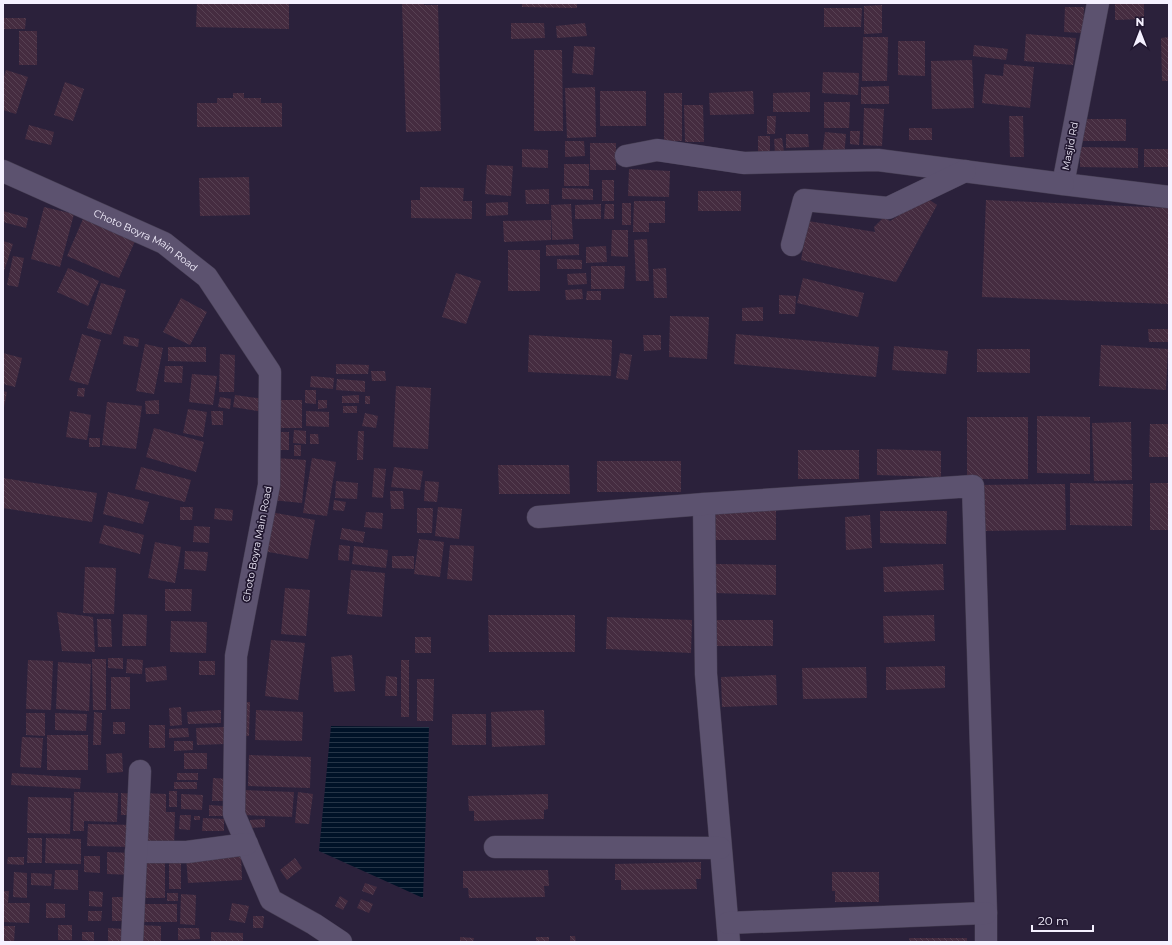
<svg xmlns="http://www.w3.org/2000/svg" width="1172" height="945" viewBox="0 0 1172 945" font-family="Montserrat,sans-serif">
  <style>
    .water { fill: url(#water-rules) }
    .building { fill: url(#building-back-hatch) }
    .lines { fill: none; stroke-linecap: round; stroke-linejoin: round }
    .minor-casing { stroke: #453d52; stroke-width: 23 }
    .minor { stroke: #5c526f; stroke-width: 22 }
    .labels { text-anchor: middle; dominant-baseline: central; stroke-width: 3.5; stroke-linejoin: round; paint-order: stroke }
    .street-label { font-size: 10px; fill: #f5f1ff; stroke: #211730 }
  </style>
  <defs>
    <pattern id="water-rules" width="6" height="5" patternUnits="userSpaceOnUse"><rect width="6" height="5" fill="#001227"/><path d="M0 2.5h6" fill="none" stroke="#263547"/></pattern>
    <pattern id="building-back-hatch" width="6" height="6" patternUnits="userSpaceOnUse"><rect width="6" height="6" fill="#452c40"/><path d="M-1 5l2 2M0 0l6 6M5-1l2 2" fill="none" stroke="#574153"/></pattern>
  </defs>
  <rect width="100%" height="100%" fill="#2b213b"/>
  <!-- water -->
  <path class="water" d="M331,726L429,727L423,898L319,851Z"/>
  <!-- building -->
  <path class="building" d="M197,3H289V29L196,27Z
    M402,3H424V5H438L441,131L406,132Z
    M522,3H577V8L522,7Z
    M1115,3H1144V19L1115,20Z
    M882,5V33L864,34V6Z
    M1065,7H1084L1083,33L1064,32Z
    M824,8H862L861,27H824Z
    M3,18H26L25,29H3Z
    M511,23H544L545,38L511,39Z
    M585,23L587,36L557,38L556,26Z
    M19,31H37V65H19Z
    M1026,34L1076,38L1073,65L1024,61Z
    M863,37H888L887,81H862Z
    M1169,37V81H1162L1161,38Z
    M898,41H925V76L898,75Z
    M974,45L1008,49L1006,60L973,56Z
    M574,46L595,47L593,75L572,73Z
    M534,50H562L563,131H534Z
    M972,60L974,108L932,109L931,61Z
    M1004,64L1034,67L1030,108L982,103L985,74L1003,76Z
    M6,70L28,77L16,114L3,110V80Z
    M823,72L859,73L858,95L822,93Z
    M65,82L84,89L73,121L54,115Z
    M889,86V104H861V87Z
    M595,87L596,137L567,138L565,88Z
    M600,91H646V126H600Z
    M753,91L754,114L710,115L709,93Z
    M810,92V112H773V93Z
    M233,93H244V98H261V103H282V127H197V103H217V98H233Z
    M664,93H682V141H664Z
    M824,102H850L849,128H824Z
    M684,105H703L704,142H685Z
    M864,108L884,109L882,146L863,145Z
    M767,116H776L775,134H767Z
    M1009,116H1023L1024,157H1010Z
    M1080,119H1126V141H1080Z
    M29,125L54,132L51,145L25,139Z
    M909,128H932V140H909Z
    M850,131H860L859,145L850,144Z
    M825,132L846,134L844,157L822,155Z
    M786,134H808L809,147L786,148Z
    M758,136H770V153H758Z
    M782,138L784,152L775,153L774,139Z
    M565,141H584L585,156L565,157Z
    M590,143H616V170H590Z
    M1080,147L1138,148V168L1080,167Z
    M522,149L548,150V168L522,167Z
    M1144,149H1169V167H1144Z
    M564,164H589V186H564Z
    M487,165L513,166L511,196L485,194Z
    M629,169L670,171L669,197L628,196Z
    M249,177L250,215L200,216L199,178Z
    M602,180H614V201H602Z
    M420,187L464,188L463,201H472V219L411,218V200H420Z
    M562,188L593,189V200L562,199Z
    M549,189V204H526L525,190Z
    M698,191H741V211H698Z
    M921,194L937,205L896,282L801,260L808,221L875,232L874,227L884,217L890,221L901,214Z
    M986,200L1169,208V304L982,297Z
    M634,201H665V223H649V232H633Z
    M508,202V215L486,216V203Z
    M622,203H631V225H622Z
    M571,204L573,239L552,240L551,205Z
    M601,204V219H575V205Z
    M605,204H614V219H604Z
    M44,207L74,214L60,267L31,259Z
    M3,211L28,218L26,228L3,222Z
    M83,219L135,241L119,278L67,256Z
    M551,220V240L504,242L503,221Z
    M612,230H628V257L611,256Z
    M647,239L649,281H636L634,240Z
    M3,241L13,244L3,274Z
    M579,244V255L546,256V245Z
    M606,246L607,262L586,263V247Z
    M508,250H540V291H508Z
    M13,256L24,258L18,287L7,285Z
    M557,259L582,260V269H557Z
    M591,266H625L624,289H591Z
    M68,268L99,281L88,306L57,292Z
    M666,268L667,298H654L653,269Z
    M456,273L481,281L466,324L442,317Z
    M586,273L587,284L568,285L567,274Z
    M803,278L864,293L858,317L797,303Z
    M101,283L126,290L111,335L87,328Z
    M582,289L583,299L566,300L565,290Z
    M587,291H601V300H586Z
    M779,295L796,296L795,314H779Z
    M181,298L207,312L190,345L163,332Z
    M763,307V321H742V308Z
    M670,316L709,317L707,359L669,357Z
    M1148,329H1169V342H1149Z
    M82,334L101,340L88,385L69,380Z
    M736,334L879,347L876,377L734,364Z
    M529,335L612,340L611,376L528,372Z
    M643,335H661V350L644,351Z
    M124,336L139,339L138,347L123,344Z
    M145,344L163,348L154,394L136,391Z
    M1101,345L1168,349L1166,390L1099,386Z
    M894,346L948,351L946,374L892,370Z
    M168,347H206V362L168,361Z
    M977,349H1030V373L977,372Z
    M3,353L22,358L15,387L3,384Z
    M620,353L632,355L628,380L616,378Z
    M220,354L235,355L234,392H219Z
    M336,364L369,365L368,374H336Z
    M165,366H183L182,383L164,382Z
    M371,371H385L386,381H372Z
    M192,374L217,376L213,405L189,402Z
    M311,376L334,378L333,389L310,387Z
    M337,379L365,381V392L336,390Z
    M396,386L431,388L428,449L393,447Z
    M78,388H85L84,397L77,396Z
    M305,390H316V404L305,403Z
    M3,391L7,392L4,407H3Z
    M235,395L264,399L263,412L233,407Z
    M359,395V403H342V396Z
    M365,396H370V404H365Z
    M220,397L231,399L230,409L218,407Z
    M159,400V414H146L145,401Z
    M279,400H302V428H279Z
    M318,400H327V408L318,409Z
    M107,402L142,406L136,449L102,445Z
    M343,406H357V413H343Z
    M188,409L207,412L203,437L183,433Z
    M70,411L91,415L87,440L66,437Z
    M211,411H223V425H212Z
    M306,411L329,412V427L306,426Z
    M365,413L378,416L376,428L362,426Z
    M1037,416L1090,417V474L1037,473Z
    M967,417H1028V479H967Z
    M1131,422L1132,480L1094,481L1092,423Z
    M1150,424H1169V457H1149Z
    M154,428L204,442L196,472L146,457Z
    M294,430L306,431V444L293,443Z
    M358,431H364L363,460H357Z
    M278,432H289V450H277Z
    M310,434H318L319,444H310Z
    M89,438H100V447H89Z
    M294,445H301V456H294Z
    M877,449L941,451V477L877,475Z
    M798,450H859V479H798Z
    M275,458L306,460L302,503L272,500Z
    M312,458L336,462L327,516L303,513Z
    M597,461H681V492H597Z
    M498,465H569L570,494H499Z
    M141,467L191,480L185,502L135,489Z
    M394,467L423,471L420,490L391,487Z
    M374,468L386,469L383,498L372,497Z
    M3,478L97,493L92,522L3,508Z
    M336,481L358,483L357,499L335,498Z
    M425,481L439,482L437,502L424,501Z
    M1070,483L1133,484L1132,526L1070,525Z
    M1150,483H1169V530H1150Z
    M1065,484L1066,530L980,531L979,485Z
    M390,491H403L404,509H391Z
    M108,492L149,502L143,524L103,514Z
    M334,500L346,502L344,511L333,510Z
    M180,507H193L192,520H180Z
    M438,507L462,509L459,539L435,536Z
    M215,508L233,510L232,521L214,519Z
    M417,508H433L432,533H417Z
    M707,510H776V540H707Z
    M880,511H947L946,544L880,543Z
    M270,512L315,520L308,559L263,551Z
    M366,512L383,513L382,529L364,527Z
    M870,515L872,548L846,550L845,517Z
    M104,525L144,535L140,554L99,543Z
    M194,526L210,527L209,543L193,542Z
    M342,528L365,532L363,543L340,539Z
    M419,539L444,542L440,577L414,574Z
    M155,542L181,547L175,583L148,578Z
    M339,545L350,546L349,561L338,560Z
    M450,545L474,546L472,581L447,579Z
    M354,546L388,550L386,568L352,564Z
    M185,551L208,552L206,571L184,569Z
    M392,556H414V569L392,568Z
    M716,564L776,565V595L715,593Z
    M943,564L944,590L884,592L883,567Z
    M85,567L116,568L114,614L83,613Z
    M351,570L385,573L382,617L347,614Z
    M285,588L310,590L306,636L281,634Z
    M165,589H192L191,611H165Z
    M57,612L93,617L95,652L62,651Z
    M123,614L147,615L146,646H122Z
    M488,615H575V652H489Z
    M934,615L935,641L884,643L883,616Z
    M607,617L692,620L691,653L606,649Z
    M97,619H111L112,647H98Z
    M716,620H773V646H716Z
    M171,621L207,622L206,653L170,652Z
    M415,637H431V653H415Z
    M271,640L305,643L298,700L265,696Z
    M352,655L355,691L334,692L331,657Z
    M108,658H123V669L108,668Z
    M92,659H106V710H93Z
    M127,659L143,660L142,674L126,673Z
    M28,660L53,661L51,710L26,709Z
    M401,660H409V717H401Z
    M199,661H215V675H199Z
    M58,662L91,664L89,711L56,709Z
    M166,666L167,680L146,682L145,668Z
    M945,666V688L886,690V667Z
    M866,667L867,698L803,699L802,668Z
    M776,675L777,705L722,707L721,677Z
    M386,676L397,677V696H385Z
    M111,677H130V709H111Z
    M417,679H434L433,721H417Z
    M239,702H250L249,736H237Z
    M181,707L182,725L170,726L169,708Z
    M221,710V723L188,724L187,712Z
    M256,710L303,712L302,741L255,740Z
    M544,710L545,745L492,747L491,712Z
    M94,712L102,713L101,745H93Z
    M26,713H45V736L26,735Z
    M55,713L87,714L86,731L55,730Z
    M452,714H486V745H452Z
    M113,722H125V734H113Z
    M149,725H165V748H149Z
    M224,727L225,744L197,745L196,728Z
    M188,728L189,737L169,738V729Z
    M47,735H88V770H47Z
    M22,737L43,738L41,768L20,767Z
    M174,741H193V750L174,751Z
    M122,753L123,772L107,773L106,754Z
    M184,753H207V769H184Z
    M249,755L311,757L310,788L248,786Z
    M12,773L81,778L80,789L11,785Z
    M177,773H198V780H177Z
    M213,778L229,779V801H212Z
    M174,782H197V789H174Z
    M242,790L294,792L292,817L241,815Z
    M169,791H177V807H169Z
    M74,792L118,793L117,822L84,821V831H73Z
    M298,792L313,794L309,824L295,823Z
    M121,793L135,794V815H121Z
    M143,793L166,794V812H175L174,848L141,847Z
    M181,794L203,795L202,810L181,809Z
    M548,794V809L544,810V819L474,821V811H469L468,796Z
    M28,797L71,798L70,834L27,833Z
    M209,805L224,806L223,816H209Z
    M180,815H191L190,830L179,829Z
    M194,816H200V820H194Z
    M203,818L224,819V831H202Z
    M265,819V827L250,828V820Z
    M88,824L134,825L133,847L87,846Z
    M28,838H42V863H27Z
    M46,838L81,839V864L45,863Z
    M107,852L133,853V875L107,874Z
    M241,853L242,880L188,883L186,856Z
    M84,856H100V873L84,872Z
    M140,856H165V898H140Z
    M8,857H24V865L7,864Z
    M169,857H181V889H169Z
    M295,858L302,868L287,880L280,870Z
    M701,862V879H696L697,889L621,890V880H615V864Z
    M55,870H78V890L54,889Z
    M548,870L549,886H544L545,897L469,898L468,888H463V871Z
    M14,872L27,873V898L13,897Z
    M832,872H879V902H835V891H832Z
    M31,873L52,874L51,886L31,885Z
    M365,883L377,887L373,895L362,891Z
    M3,891H9L8,903H30L29,923L3,922Z
    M89,891L103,892L102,907L89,906Z
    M167,893H178V901H167Z
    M181,894L196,895L195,925L180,924Z
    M340,896L348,901L343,910L335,906Z
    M112,897H126L125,921H112Z
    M361,899L373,904L369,913L357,908Z
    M46,903L65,904V918H46Z
    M232,903L249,906L245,923L229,920Z
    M136,904H177V922H136Z
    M88,911H102L101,921H88Z
    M253,916H264L263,928H253Z
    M58,925H72V940H58Z
    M137,925L161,926V942H137Z
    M3,926H15L14,942H3Z
    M108,928L124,929V942H108Z
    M178,928H199L200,939L178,940Z
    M82,932H94V941L82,940Z
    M211,932L243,933V942H211Z
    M570,936H575L576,942H570Z
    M460,937L474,938L473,942H460Z
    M536,937H549V942H536Z
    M909,938H967V942H910Z"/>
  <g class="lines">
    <defs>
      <g id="minor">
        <path d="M1098,3L1063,184L1169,197"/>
        <path d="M626,156L657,150L744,163L878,160L1063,184"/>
        <path id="s1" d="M3,171L164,243L207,277L270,372L269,485L236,656L234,814L271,900L314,924L341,942"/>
        <path d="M792,245L804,200L888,208L965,171"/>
        <path d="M704,504L706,674L729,942"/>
        <path d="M538,517L704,504L973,486L986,913V942"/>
        <path d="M495,847L720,848"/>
        <path d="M136,852H187L247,844"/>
        <path d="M728,923L986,913"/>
        <path d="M132,942L140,771"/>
      </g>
    </defs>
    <!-- minor casing -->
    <use href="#minor" class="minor-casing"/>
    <!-- minor -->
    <use href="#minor" class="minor"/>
  </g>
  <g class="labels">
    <!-- street labels -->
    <g class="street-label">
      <text transform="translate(1070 146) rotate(-79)">Masjid Rd</text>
      <text stroke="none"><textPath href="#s1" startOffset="159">Choto Boyra Main Road</textPath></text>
      <text transform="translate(257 544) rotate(-79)">Choto Boyra Main Road</text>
    </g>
  </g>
  <!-- border -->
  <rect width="1172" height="945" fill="none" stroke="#f5f1ff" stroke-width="8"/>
  <!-- north arrow -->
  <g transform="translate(1140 32)" stroke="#211730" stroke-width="3" paint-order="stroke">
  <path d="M0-3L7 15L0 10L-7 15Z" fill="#f5f1ff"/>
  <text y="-6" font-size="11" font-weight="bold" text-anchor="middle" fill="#f5f1ff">N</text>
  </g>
  <!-- scale -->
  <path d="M1032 925v6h61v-6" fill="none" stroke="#f5f1ff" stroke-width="2"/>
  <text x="1038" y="925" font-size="12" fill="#f5f1ff" stroke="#211730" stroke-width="3" paint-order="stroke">20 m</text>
</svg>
